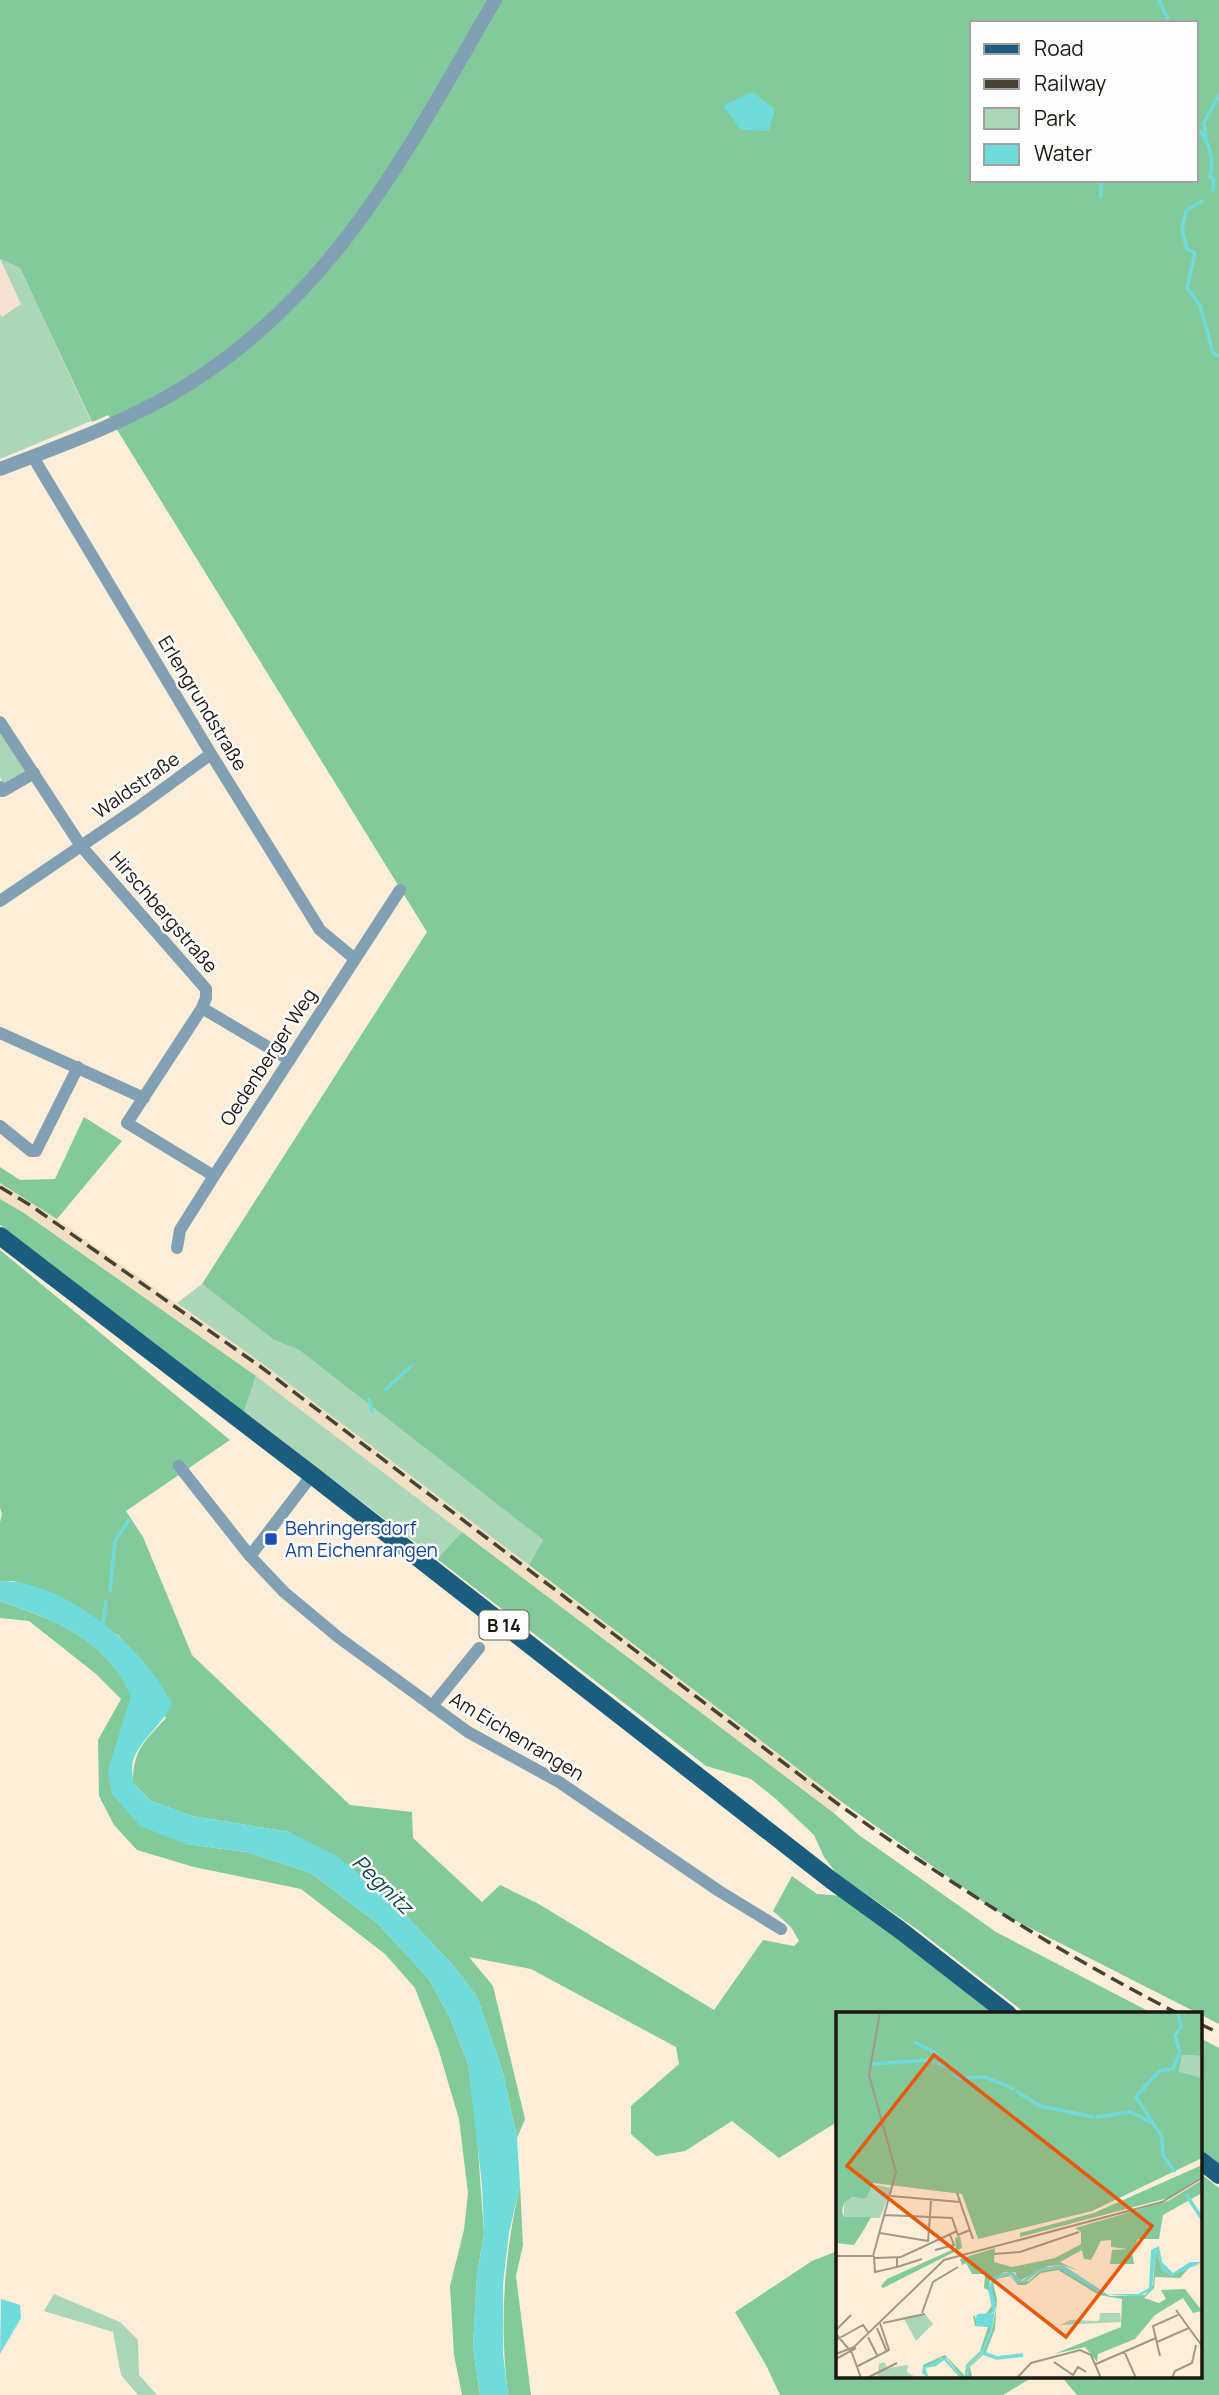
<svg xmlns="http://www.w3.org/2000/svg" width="1219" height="2395" viewBox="0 0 1219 2395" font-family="Manrope,sans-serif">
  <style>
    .commercial { fill: #f5e2d2 }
    .built { fill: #f2e0c4 }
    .green { fill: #abd6b8 }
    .forest { fill: #82ca9b; fill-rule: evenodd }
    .water { fill: #6fdbdb }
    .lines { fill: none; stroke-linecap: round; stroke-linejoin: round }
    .stream { stroke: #6fdbdb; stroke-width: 3.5 }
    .minor { stroke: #81a0b3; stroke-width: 12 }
    .tertiary { stroke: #81a0b3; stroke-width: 14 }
    .primary { stroke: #1a5d7f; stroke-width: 18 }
    .rail { stroke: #484136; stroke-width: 3.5; stroke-dasharray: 14 7; stroke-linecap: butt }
    .transit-dot { fill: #1a4fb4; stroke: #fdfdfd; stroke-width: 2.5 }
    .labels { text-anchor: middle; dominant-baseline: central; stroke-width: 5; stroke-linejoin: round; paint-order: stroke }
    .shield { fill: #fdfdfd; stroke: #605d57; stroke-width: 2 }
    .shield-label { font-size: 18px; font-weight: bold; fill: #1d1810 }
    .street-label { font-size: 19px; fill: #1d1810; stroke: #fdfdfd }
    .transit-label { font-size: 19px; fill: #164399; stroke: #fdfdfd; text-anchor: start }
    .water-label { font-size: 21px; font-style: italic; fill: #154747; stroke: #fdfdfd }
    .inset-river { fill: none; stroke: #6fdbdb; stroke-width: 3.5 }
    .inset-road { fill: none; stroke: #a39888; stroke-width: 2 }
    .view { fill: #e8590c; fill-opacity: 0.15; stroke: #e8590c; stroke-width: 3.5 }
    .inset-edge { fill: none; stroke: #1d1810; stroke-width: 3.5 }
  </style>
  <rect width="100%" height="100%" fill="#fceed8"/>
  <!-- commercial -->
  <path class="commercial" d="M0,261L22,305L1,317L0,314Z"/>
  <!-- built -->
  <path class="built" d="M0,1183L31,1201L263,1364L842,1802L835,1814L256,1376L24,1213L0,1199Z"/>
  <!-- green -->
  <path class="green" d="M0,259L20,268L91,421L0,459V314L2,317L21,304Z
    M0,732L27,774L4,785L0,777Z
    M202,1284L274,1340L299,1350L543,1540L529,1565L263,1364L177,1303Z
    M256,1376L462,1532L437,1559L244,1412Z
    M54,2294L120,2322L138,2340L139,2375L157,2395H138L121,2375L113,2332L44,2311Z"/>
  <!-- forest -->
  <path class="forest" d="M0,0H1219V2024L995,1910L846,1805L529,1565L543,1540L299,1350L274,1340L202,1284L427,932L108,415L92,422L20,268L0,259ZM972,23H1196V180H972Z
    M84,1117L122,1141L57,1219L0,1183V1167L20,1180L55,1179Z
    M0,1199L24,1213L256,1376L244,1412L0,1225Z
    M0,1250L230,1440L126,1511L143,1537L192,1655L350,1805L412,1812L413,1838L482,1902L500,1885L537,1903L714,2010L763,1940L794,1946L799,1941L791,1927L773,1911L792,1876L817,1894L843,1896L993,2013L838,2014L837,2122L779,2158L732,2121L685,2151L656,2156L631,2134V2106L679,2064L676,2047L531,1969L469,1957L493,1986L525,2119L517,2138L503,2073L477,1997L453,1965L388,1897L289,1832L192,1816L151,1801L133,1783C133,1750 144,1742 166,1718L127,1645L118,1635L14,1581H0V1522L2,1514L0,1508Z
    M462,1532L835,1814L859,1835L996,1932L1152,2013H1025L918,1930L837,1874L824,1857L814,1835L776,1799L751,1779L706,1766L437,1559Z
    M0,1601C57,1621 103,1637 132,1696L109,1770L186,1844L246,1852L311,1873L378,1924L429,1979L450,2018L468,2064L476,2122L484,2234L477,2275L473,2347L480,2395H462L454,2355L450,2286L464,2230L468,2193L459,2119L438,2048L415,1988L385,1954L301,1889L194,1867L137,1850L114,1825L99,1796L98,1740L121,1699L96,1674L29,1621L0,1618Z
    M1200,2038L1219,2048V2164L1200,2149Z
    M1200,2173L1219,2188V2395H1077L1061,2376H1200Z
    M520,2185L523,2245L516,2276L531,2395H508C499,2322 504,2257 520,2185Z
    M837,2251L838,2376H1035L1003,2395H780L767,2367L735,2312L812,2261Z"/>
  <!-- water -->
  <path class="water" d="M752,92L775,109L769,131L741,130L723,106Z
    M0,1581C64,1580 146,1648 172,1704C162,1725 141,1739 133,1760C131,1767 133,1776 133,1783L151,1801L192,1816L289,1832L337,1856L388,1897L453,1965L477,1997L503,2073L517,2138L520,2185L509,2233L503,2284V2354L508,2395H480L473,2347L477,2275L484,2234L482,2185L468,2064L450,2018L429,1979L378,1924L311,1873L246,1852L186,1844L140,1826L112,1794L108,1770L131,1696C105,1639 56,1620 0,1601Z
    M1,2299L20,2305L21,2318L0,2354Z"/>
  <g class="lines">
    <!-- stream -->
    <path class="stream" d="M1159,0L1170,23
      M1196,80V88
      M1196,127C1209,140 1215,159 1210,177L1214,180L1213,190
      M1206,138L1204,123L1219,95
      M1101,197V180
      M1202,201L1186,211L1182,230L1187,249L1195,253L1187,288L1200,305L1213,353L1219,356
      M386,1389L411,1366
      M369,1399L372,1411
      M110,1590L115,1541L129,1520
      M102,1628L106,1602"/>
    <!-- minor -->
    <path class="minor" d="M33,457L211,754L320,930L355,959
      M0,722L81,846L206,989V998L202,1008L127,1123L214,1176
      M0,787L3,791L34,773
      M0,901L137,808L211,754
      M202,1008L290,1060
      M0,1033L144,1098
      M0,1126L31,1151H36L78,1067
      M177,1248L180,1230L214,1176L400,890
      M179,1466L250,1556L284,1592L338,1637L468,1732L559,1782L719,1891L781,1929
      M250,1556L312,1475
      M432,1706L479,1648"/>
    <!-- tertiary -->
    <path class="tertiary" d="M0,469C60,446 124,423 179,390C335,296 406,152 495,0"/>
    <!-- primary -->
    <path class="primary" d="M0,1236L312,1475L831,1880L900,1930L1008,2014
      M1200,2160L1219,2175"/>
    <!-- rail -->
    <path class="rail" d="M0,1187L30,1205L261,1367L838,1804C948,1882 1059,1953 1179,2014
      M1200,2024L1219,2033"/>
  </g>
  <!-- markers -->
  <rect class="transit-dot" x="264" y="1532" width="14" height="14" rx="3.5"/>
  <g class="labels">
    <!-- shield labels -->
    <rect class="shield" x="479.5" y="1610.5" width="49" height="29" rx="5"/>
    <g class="shield-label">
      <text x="504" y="1625">B 14</text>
    </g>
    <!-- street labels -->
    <g class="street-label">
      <text transform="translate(203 703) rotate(59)">Erlengrundstraße</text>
      <text transform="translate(136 785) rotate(-35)">Waldstraße</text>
      <text transform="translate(164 912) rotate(49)">Hirschbergstraße</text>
      <text transform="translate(268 1057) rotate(-57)">Oedenberger Weg</text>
      <text transform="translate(517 1736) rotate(31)">Am Eichenrangen</text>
    </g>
    <!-- transit labels -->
    <g class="transit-label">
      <text x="285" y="1528">Behringersdorf<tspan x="285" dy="22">Am Eichenrangen</tspan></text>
    </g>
    <!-- water labels -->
    <g class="water-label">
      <text transform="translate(383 1884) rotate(44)">Pegnitz</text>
    </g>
  </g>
  <!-- overview -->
  <g transform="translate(836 2012)">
    <rect width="366" height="366" fill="#fceed8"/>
    <path d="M346,43L366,44V66L343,61ZM35,172L56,176L44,206L8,205V191L18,185L30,187L34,175L40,176ZM264,301H284L285,310L224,313L234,308L263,309ZM89,302L97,312L80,329L67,305ZM48,350L52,356L72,353L71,360L81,366H41L43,352Z" fill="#abd6b8"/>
    <path d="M0,0H366V44L346,43L343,60L366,66V146L256,199L142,227L126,182L37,171L30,187L17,185L8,191L6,199L8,205H35L29,216L18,233L0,231ZM366,153V165L336,185L184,225V221L258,201ZM366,168V181L327,203L323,227H302L296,241L298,252H274L276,238L291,237L275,235V228L265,229L255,248L248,247L246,238L224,250L243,259L227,253L212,254L183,269L179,260H169L154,268L153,279L148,276L149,262H136L130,251L126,253L124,247L159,236L158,250L176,255L219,246L245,232V220L239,216L332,189ZM124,224L126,236L47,276L45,274L51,267L120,236L119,226ZM320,237L326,257L336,264L355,254L366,252L354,255L344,266L319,265L318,276L308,286L323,291L330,287L325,278L349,277L366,299L357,301L347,286L319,303L299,327L262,342L261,350L249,335L218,342L285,315L286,287L263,283L222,258L205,261L190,273H182L174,264L161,267L157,271L161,287L159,317L150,340L134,355L136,364L131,366L133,355L147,341L155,322L160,297L155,276L157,268L173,262L180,270L193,269L204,259L222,256L274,284L309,283L317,273ZM157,292L158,298L153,304H139L141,314H154V319L147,337L131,354L132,360L130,364L126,365L125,364L111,346H105L100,352L90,354L88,365L87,353L109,343L129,364L130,353L144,339L152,315L139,314L137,304L150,302Z" fill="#82ca9b"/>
    <path d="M323,234L326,250L337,261L354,250H366L336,264L326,257L320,237L316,277L304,284L266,282L222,256L204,259L188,271L180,270L175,263L163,265L155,276L160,291L155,322L149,338L133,355V363L131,366H124L108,348L100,354L89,356L93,366L86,361L87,355L109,345L125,364L132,362L131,354L147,337L154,319V314H141L139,307L142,302L157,301L152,277L158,264L176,259L186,269L204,256L227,253L271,282H302L313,276L315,238Z" fill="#6fdbdb"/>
    <path class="inset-river" d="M78,30L98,40L110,54M36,52L93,48L115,57M115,59L122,66L149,65L178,77M180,79L204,94L258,105M260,105L295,100L316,111M339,160L327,143L326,125L300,85L323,59L337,57L344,40L339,24L345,15L342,0M350,182L366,207M147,341L161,346L187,343"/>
    <path class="inset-road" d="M121,181L137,227M55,184L124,190M49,203L116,206L122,223L134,218M44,221L92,229M92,230L95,189M99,238L118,233L114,223M158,242L184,240L243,220M0,244H37M37,244L60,160L33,63L44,0M38,244L39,260L61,255V246M39,246L65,245L121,219M61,255L86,247M340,298L366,334M86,301L97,270L122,255M47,311L89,302M41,316L51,340M0,318L15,303M0,322L16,341L25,366M32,325L42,345M0,328L27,313L32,320M321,330L353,316M288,339L300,366M0,342L18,335L108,248L326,190L366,166M324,344L317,314L342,303M0,347L20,336M218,350L237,363L242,355L250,360M260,352L320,326M22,354L53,338L44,311M31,366L61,351M181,366L195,351L244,338L255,343L265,366M336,366L339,359L356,351L360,333"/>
    <path class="view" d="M98,43L316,214L230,325L11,154Z"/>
    <rect width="366" height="366" class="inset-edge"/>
  </g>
  <!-- legend -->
  <rect x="970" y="21" width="228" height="161" fill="#fdfdfd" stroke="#a3a19e" stroke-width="2"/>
  <rect x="984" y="44" width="35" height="10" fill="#1a5d7f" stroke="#a3a19e" stroke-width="2"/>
  <text x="1034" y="56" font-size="21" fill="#1d1810">Road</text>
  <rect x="984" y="79" width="35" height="10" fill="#484136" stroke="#a3a19e" stroke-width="2"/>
  <text x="1034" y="91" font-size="21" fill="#1d1810">Railway</text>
  <rect x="984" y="108" width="35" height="21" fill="#abd6b8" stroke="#a3a19e" stroke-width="2"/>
  <text x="1034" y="126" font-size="21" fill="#1d1810">Park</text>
  <rect x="984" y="144" width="35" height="21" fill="#6fdbdb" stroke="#a3a19e" stroke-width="2"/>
  <text x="1034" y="161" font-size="21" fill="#1d1810">Water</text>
</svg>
